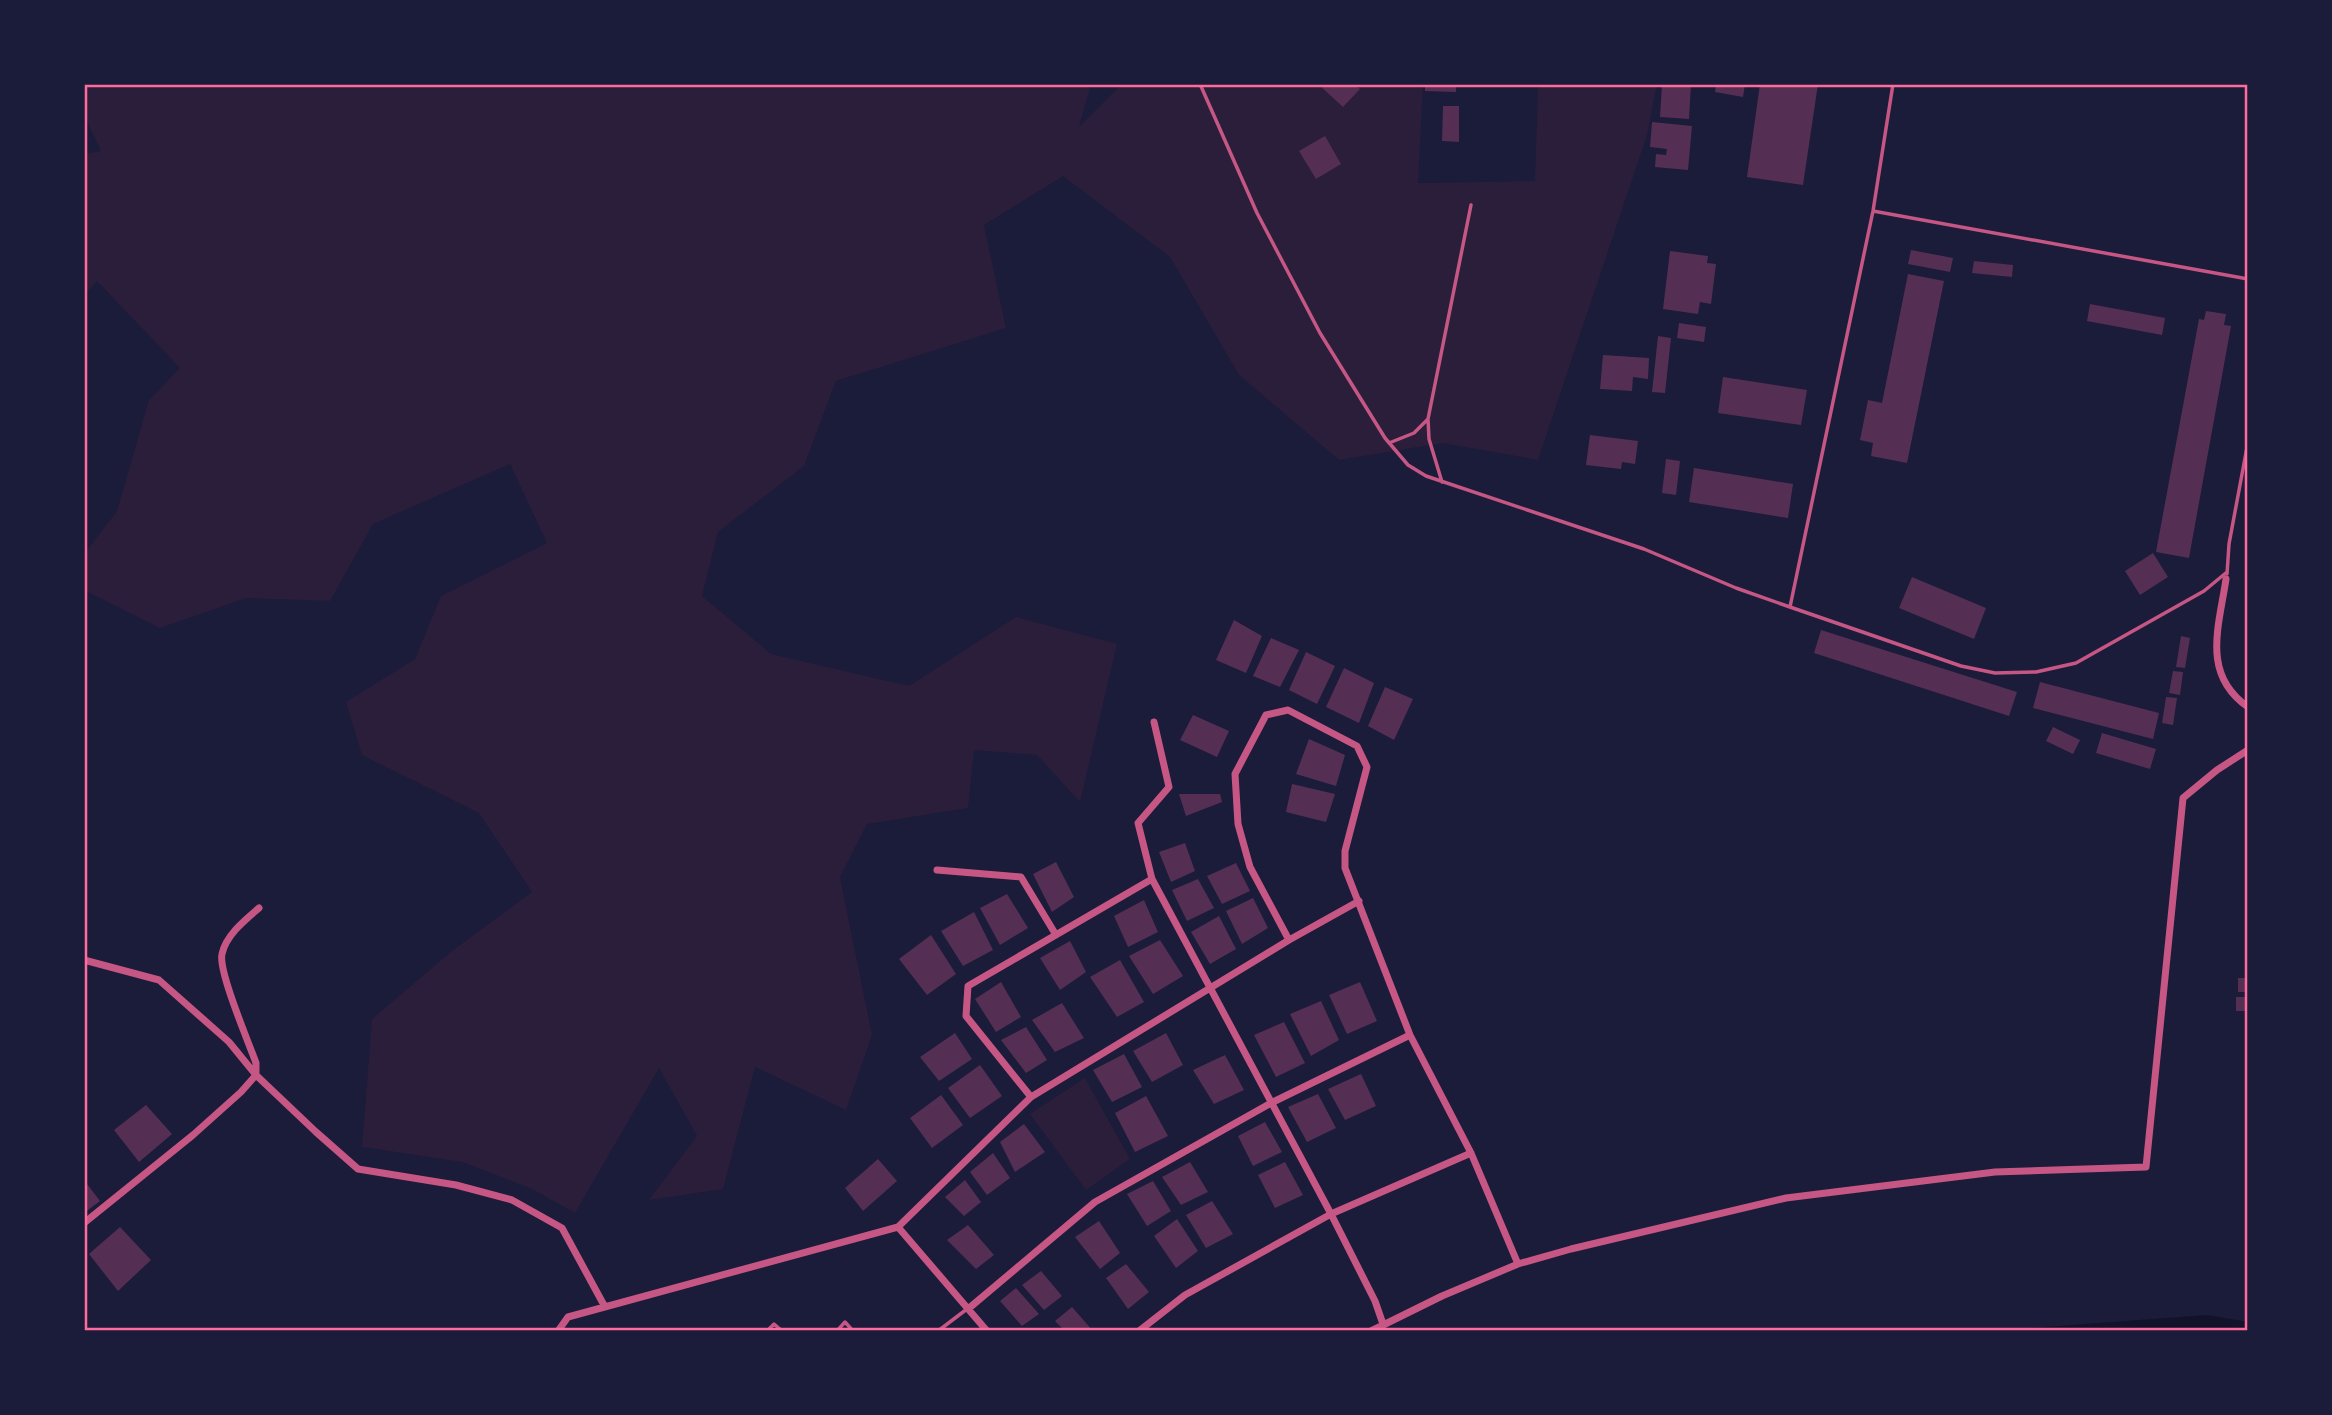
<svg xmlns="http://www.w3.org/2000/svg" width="2332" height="1415" viewBox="0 0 2332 1415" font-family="Jost,sans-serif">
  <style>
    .green { fill: #2a1e3b }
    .water { fill: #12122b }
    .building { fill: #542f53 }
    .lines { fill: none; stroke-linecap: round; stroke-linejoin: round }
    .service { stroke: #c65784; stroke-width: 3.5 }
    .minor { stroke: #c65784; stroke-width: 7 }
    .neatline { fill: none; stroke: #ff6b9d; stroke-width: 2.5 }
  </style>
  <rect width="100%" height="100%" fill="#1b1b3a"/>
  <!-- green -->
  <path class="green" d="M84,84H1091L1079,127L1122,84H1423L1418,183L1535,181L1538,84H1657L1647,135L1538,460L1443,443L1339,460L1239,375L1170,257L1063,176L984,225L1006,328L836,381L804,466L718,532L702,596L771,654L909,686L1016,617L1117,644L1080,802L1037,755L974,750L968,808L867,824L840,877L872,1035L846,1110L755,1067L723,1189L649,1200L697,1136L659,1068L575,1213L532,1189L463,1162L362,1147L372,1019L452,951L532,892L479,813L362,755L346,702L415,659L441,596L547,543L510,464L373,524L330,601L246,598L160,628L84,590V554L117,511L149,400L180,368L97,281L84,296V154L101,151L84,115Z
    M1085,1078L1130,1159L1086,1190L1030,1114Z"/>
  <!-- water -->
  <path class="water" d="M2207,1315L2248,1322V1331H1990Z"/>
  <!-- building -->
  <path class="building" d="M1318,84H1354L1360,89L1343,107Z
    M1425,84H1456V92L1425,91Z
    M1662,84H1691L1689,119L1660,117Z
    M1716,84H1745L1743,97L1715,92Z
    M1760,84H1818L1803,185L1747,177Z
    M1443,106H1459V142L1442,141Z
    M1652,122L1692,126L1688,170L1655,167L1656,154L1666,155L1667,149L1650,147Z
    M1325,136L1341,164L1316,179L1299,151Z
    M1911,250L1953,258L1950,272L1908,264Z
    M1670,251L1708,256L1707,263L1716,264L1711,304L1700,302L1698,314L1663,309Z
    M1974,261L2013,265L2012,277L1972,273Z
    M1908,274L1944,281L1907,463L1871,456L1873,443L1860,440L1868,400L1882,403Z
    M2090,304L2165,318L2162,335L2087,321Z
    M2206,311L2226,314L2224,325L2231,326L2189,558L2156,552L2199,319L2204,320Z
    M1679,323L1706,327L1704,342L1677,338Z
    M1658,336L1671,338L1665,393L1652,392Z
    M1603,355L1649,358L1648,379L1633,377L1632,391L1600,389Z
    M1723,377L1807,390L1801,425L1718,413Z
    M1590,435L1638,441L1635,464L1622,462L1621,469L1586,465Z
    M1666,459L1680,461L1676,495L1662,493Z
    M1694,468L1793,484L1788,518L1689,502Z
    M2153,553L2168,577L2140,595L2125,571Z
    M1912,577L1986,608L1974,639L1899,608Z
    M1234,620L1262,636L1246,673L1216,660Z
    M1821,630L2017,692L2009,716L1814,653Z
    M2181,636L2190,638L2185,668L2176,667Z
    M1271,638L1299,650L1280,687L1253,676Z
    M1306,652L1335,666L1317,704L1289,690Z
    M1344,668L1374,683L1359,723L1326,707Z
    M2173,671L2183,672L2180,695L2169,693Z
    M2040,682L2159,713L2153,739L2033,708Z
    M1385,687L1413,699L1394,740L1368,726Z
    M2166,697L2177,698L2173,725L2162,723Z
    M1193,715L1229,731L1217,757L1180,740Z
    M2053,727L2080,740L2073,754L2046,741Z
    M2102,733L2156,749L2150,769L2096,753Z
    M1309,739L1345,755L1336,786L1296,774Z
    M1292,784L1335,794L1326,822L1286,812Z
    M1179,794H1220L1222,802L1186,816Z
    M1185,843L1195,871L1171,882L1159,852Z
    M1056,862L1074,897L1052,912L1033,874Z
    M1236,863L1250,891L1222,904L1207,876Z
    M1198,879L1214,908L1187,921L1172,890Z
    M1007,894L1028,928L1000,945L980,908Z
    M1253,898L1268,928L1242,944L1226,911Z
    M1144,900L1158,932L1128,947L1114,916Z
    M974,912L993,950L963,966L941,931Z
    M1219,916L1236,949L1210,964L1191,932Z
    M931,935L956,974L927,995L899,959Z
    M1160,940L1183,976L1153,994L1129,956Z
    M1070,941L1086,972L1060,990L1040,958Z
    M1120,960L1144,1002L1117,1017L1090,977Z
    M2238,978H2248V992H2238Z
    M1001,982L1021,1017L996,1032L975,999Z
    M1360,982L1377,1021L1347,1034L1329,995Z
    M2236,997H2248V1011H2236Z
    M1321,1001L1339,1040L1311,1056L1290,1014Z
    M1062,1003L1084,1038L1055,1052L1032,1020Z
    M1284,1022L1305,1063L1276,1077L1254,1035Z
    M1026,1027L1047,1060L1026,1073L1001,1040Z
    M955,1033L972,1059L939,1081L920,1057Z
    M1166,1033L1183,1065L1152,1082L1133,1051Z
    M1124,1054L1142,1087L1112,1102L1093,1070Z
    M1225,1055L1244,1090L1214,1104L1193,1070Z
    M980,1065L1002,1096L970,1118L948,1088Z
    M1361,1074L1376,1106L1345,1120L1328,1089Z
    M1318,1094L1336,1128L1307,1142L1288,1107Z
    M941,1095L963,1125L932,1148L910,1118Z
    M1146,1096L1168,1136L1135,1152L1115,1113Z
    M146,1105L172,1134L139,1162L114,1130Z
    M1265,1122L1282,1152L1253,1166L1238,1136Z
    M1024,1124L1045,1152L1015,1172L1000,1142Z
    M993,1153L1010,1178L987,1195L970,1172Z
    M878,1159L897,1181L863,1211L845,1188Z
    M1190,1162L1208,1192L1181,1205L1162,1177Z
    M1285,1162L1303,1195L1275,1208L1258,1175Z
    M84,1180L100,1201L84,1213Z
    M965,1180L981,1202L964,1216L945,1197Z
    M1153,1181L1171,1211L1147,1226L1127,1194Z
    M1212,1201L1233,1234L1206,1248L1186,1215Z
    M1177,1219L1198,1251L1176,1268L1154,1236Z
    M1099,1221L1120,1253L1100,1269L1075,1237Z
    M968,1225L994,1255L976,1269L947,1240Z
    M120,1227L151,1260L118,1291L89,1254Z
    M1126,1264L1149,1292L1128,1309L1106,1278Z
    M1041,1271L1062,1296L1044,1310L1022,1285Z
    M1016,1288L1039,1314L1022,1326L1000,1301Z
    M1072,1307L1093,1331H1065L1055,1321Z"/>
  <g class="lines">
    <!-- service -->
    <path class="service" d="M1200,84L1257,213L1320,333L1385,438L1408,465L1426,476L1644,549L1736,588L1790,607L1961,666L1995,673L2036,672L2076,663L2204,591L2227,572
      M1873,211L2248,279
      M1428,419L1471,205
      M1389,443L1414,433L1428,419L1429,439L1442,482
      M2227,574L2229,544L2248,442
      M1790,607L1873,211L1893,84
      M767,1331L774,1324L782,1331
      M837,1331L845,1322L853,1331
      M938,1331L967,1309"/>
    <!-- minor -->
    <path class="minor" d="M2226,579C2219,627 2201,674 2248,707
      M1154,722L1169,787L1138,823L1152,879L1331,1214L1375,1301L1383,1324
      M937,870L1021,877L1056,935
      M1289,940L1250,867L1238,824L1235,774L1266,715L1288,710L1357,746L1367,767L1345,851V868L1410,1035L1471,1153L1518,1264
      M84,960L159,980L229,1042L256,1075L316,1132L358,1169L456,1185L512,1200L562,1228L605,1307
      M1031,1097L966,1016L968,986L1152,879
      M84,1223L193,1135L241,1092L256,1075V1063C249,1043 218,971 222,954C226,935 245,920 259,908
      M968,1309L1095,1202L1271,1103L1410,1035
      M558,1331L568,1317L898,1227
      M987,1331L898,1227L1031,1097L1289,940L1359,901
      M1139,1331L1185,1295L1331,1214L1471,1153
      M1371,1331L1442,1296L1518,1264L1571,1249L1786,1198L1995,1172L2146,1167L2183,798L2217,770L2248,750"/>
  </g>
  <!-- border -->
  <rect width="2332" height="1415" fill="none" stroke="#1b1b3a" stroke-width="172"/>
  <rect x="86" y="86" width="2160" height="1243" class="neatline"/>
</svg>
